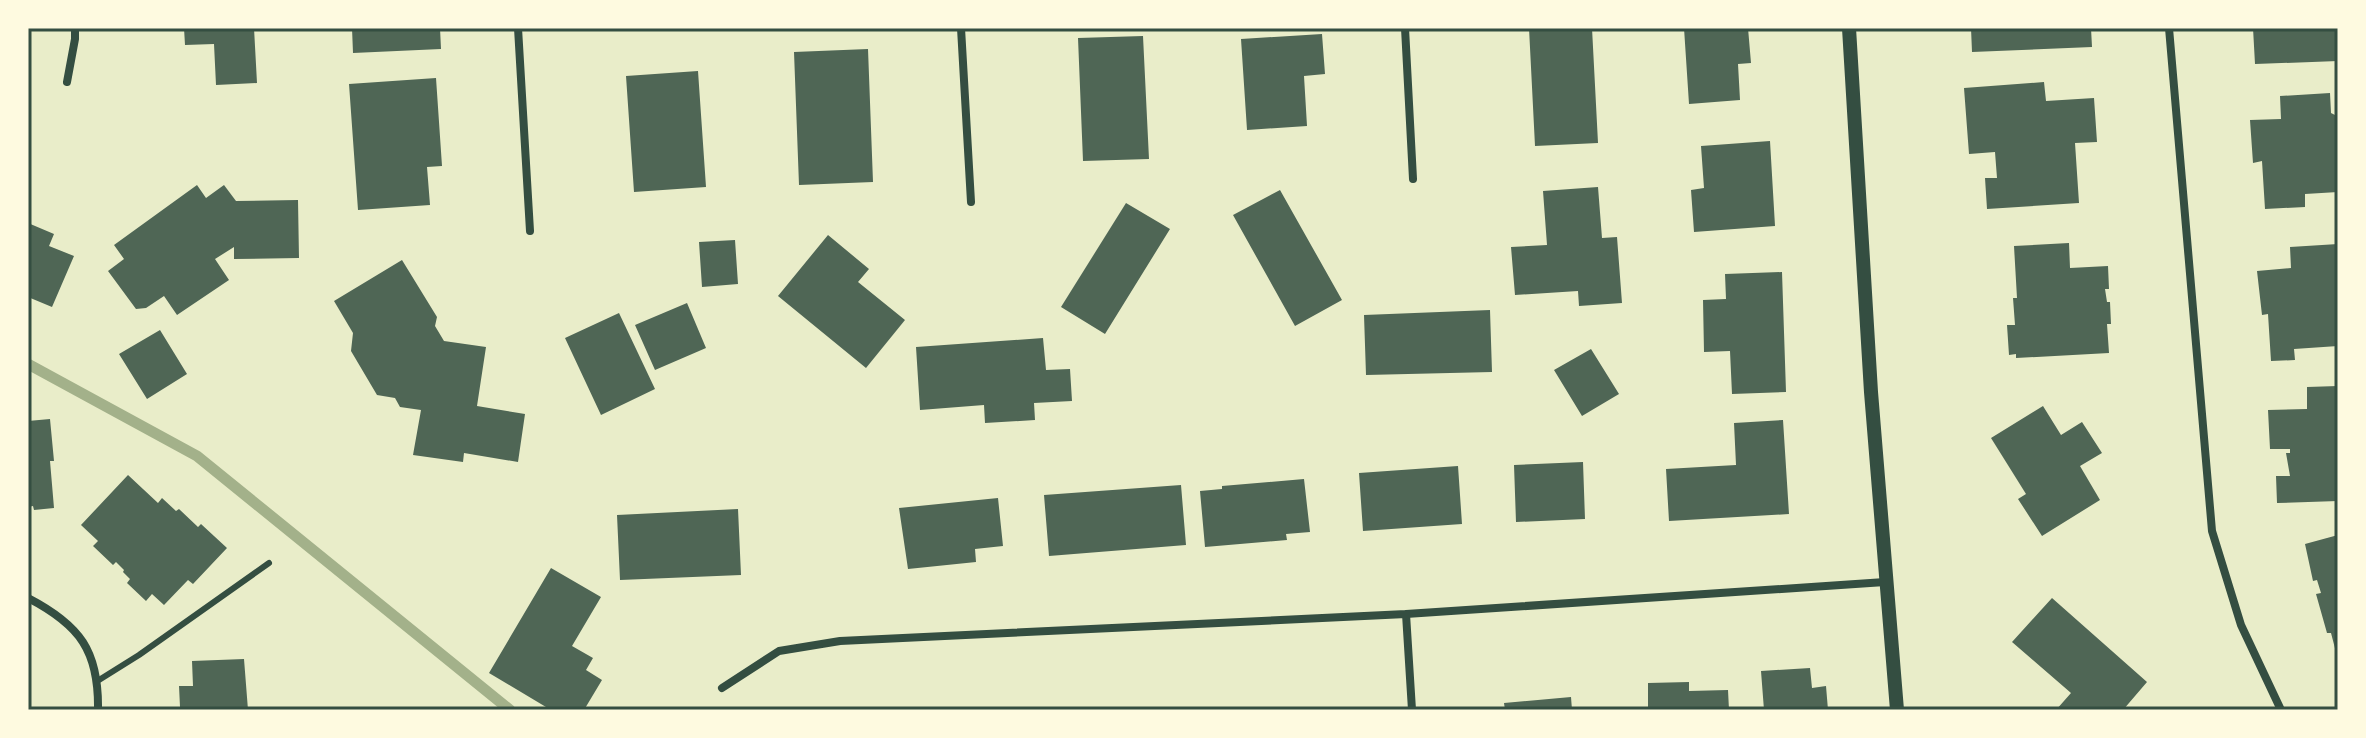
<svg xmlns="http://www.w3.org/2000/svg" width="2366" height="738" viewBox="0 0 2366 738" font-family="'Libre Baskerville',serif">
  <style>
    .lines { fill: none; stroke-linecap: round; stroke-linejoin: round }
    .stream { stroke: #a3b18a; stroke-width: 11 }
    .building { fill: #4f6655 }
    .service { stroke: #344e41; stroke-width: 6 }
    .minor { stroke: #344e41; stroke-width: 8 }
    .tertiary { stroke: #344e41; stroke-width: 14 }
    .neatline { fill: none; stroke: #344e41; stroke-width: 3 }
  </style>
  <rect width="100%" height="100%" fill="#e9edc9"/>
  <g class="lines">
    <!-- stream -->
    <path class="stream" d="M28,364L197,456L510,710"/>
  </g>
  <!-- building -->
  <path class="building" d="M184,28H254L257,83L216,85L214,44L185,45Z
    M352,28H440L441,49L353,53Z
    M1529,28H1592L1598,143L1535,146Z
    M1684,28H1748L1751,63L1738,64L1740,100L1689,104Z
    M1971,28H2091L2092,47L1972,52Z
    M2253,28H2338V61L2255,64Z
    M1322,34L1325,74L1304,76L1307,126L1247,130L1241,39Z
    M1143,36L1149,159L1083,161L1078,38Z
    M868,49L873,182L799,185L794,52Z
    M698,71L706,187L634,192L626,76Z
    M436,78L442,166L427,167L430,205L358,210L349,84Z
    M2044,82L2046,101L2094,98L2097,142L2075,143L2079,203L1987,209L1985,178H1997L1995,152L1969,154L1964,88Z
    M2330,93L2331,113L2335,115L2336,132H2338V192L2305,194V207L2265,209L2262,161L2253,163L2250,120L2281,119L2280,96Z
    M1770,141L1775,226L1694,232L1691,190L1704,188L1701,146Z
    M197,185L206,198L224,185L236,201L298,200L299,258L234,259V247L215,259L229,280L177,315L164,296L146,308L136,309L108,271L124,259L114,245Z
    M1598,187L1602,238L1617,237L1622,303L1579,306L1578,291L1515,295L1511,247L1547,245L1543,191Z
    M1280,190L1342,300L1295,326L1233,215Z
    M1126,203L1170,229L1105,334L1061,307Z
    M28,223L54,234L49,246L74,256L52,307L28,297Z
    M828,235L869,269L858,282L905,320L866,368L778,296Z
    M735,240L738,284L702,287L699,242Z
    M2069,243L2070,268L2108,266L2109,289H2105L2107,302H2110L2111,324H2107L2109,353L2016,358V354L2009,355L2007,325H2015L2013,298H2017L2014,246Z
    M2338,244V346L2294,349L2295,360L2271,361L2268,314L2262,315L2257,271L2291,268L2290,247Z
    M402,260L437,317L435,326L444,341L486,347L477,406L525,414L518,462L464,453L463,462L413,455L421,410L400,407L395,398L377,395L351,351L353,333L334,301Z
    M1782,272L1786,392L1732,394L1730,351L1704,352L1703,300L1726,299L1725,274Z
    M687,303L706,348L655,370L635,325Z
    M1490,310L1492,372L1366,375L1364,315Z
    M619,313L655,389L601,415L565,338Z
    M160,330L187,374L147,399L119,354Z
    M1043,338L1046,370L1070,369L1072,401L1034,403L1035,420L985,423L984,405L920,410L916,347Z
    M1591,349L1619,394L1582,416L1554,370Z
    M2338,386V501L2277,503L2276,476H2290L2286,453H2290V449H2270L2268,410L2307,409V387Z
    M2043,406L2061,435L2082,422L2102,453L2080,466L2100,500L2042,536L2018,499L2026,494L1991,438Z
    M50,419L54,461H50L54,508L34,510L33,506L28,507V421Z
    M1783,420L1789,514L1669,521L1666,469L1736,465L1734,423Z
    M1583,462L1585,519L1516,522L1514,465Z
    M1458,466L1462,524L1363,531L1359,473Z
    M128,475L158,503L162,498L176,511L179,509L198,527L201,524L227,548L193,584L188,580L164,605L152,594L146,601L127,583L130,579L123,572L124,570L116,562L113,565L93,546L98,541L81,525Z
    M1304,479L1310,532L1286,534L1287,540L1205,547L1200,491L1222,489V486Z
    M1181,485L1186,545L1049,556L1044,495Z
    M998,498L1003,546L975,549L976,562L908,569L899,508Z
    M738,509L741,575L620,580L617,515Z
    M2338,535V655L2337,656L2331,633H2327L2316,594L2321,593L2317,580L2313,581L2305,544Z
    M551,568L601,597L572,646L593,658L586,670L602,680L584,710H551L489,673Z
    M2052,598L2147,682L2123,710H2056L2071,693L2012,642Z
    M244,659L248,710H173V708L180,707L179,686H193L192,661Z
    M1810,668L1812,688L1826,686L1828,710H1764L1761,671Z
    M1689,682V691L1728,690L1729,710H1648V683Z
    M1571,697L1572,710H1505L1504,703Z"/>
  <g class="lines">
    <!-- service -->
    <path class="service" d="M99,680L139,655L269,563"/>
    <!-- minor -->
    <path class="minor" d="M518,28L530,231
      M961,28L971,202
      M1405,28L1413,179
      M2169,28L2212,531L2241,625L2281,710
      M67,82L75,39V28
      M28,598C80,625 99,651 98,710
      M1406,614L1412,710
      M722,688L779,651L840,641L1406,614L1885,582"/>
    <!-- tertiary -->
    <path class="tertiary" d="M1849,28L1871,392L1897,710"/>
  </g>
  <!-- border -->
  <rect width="2366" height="738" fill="none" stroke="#fefae0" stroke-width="60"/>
  <rect x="30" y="30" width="2306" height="678" class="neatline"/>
</svg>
